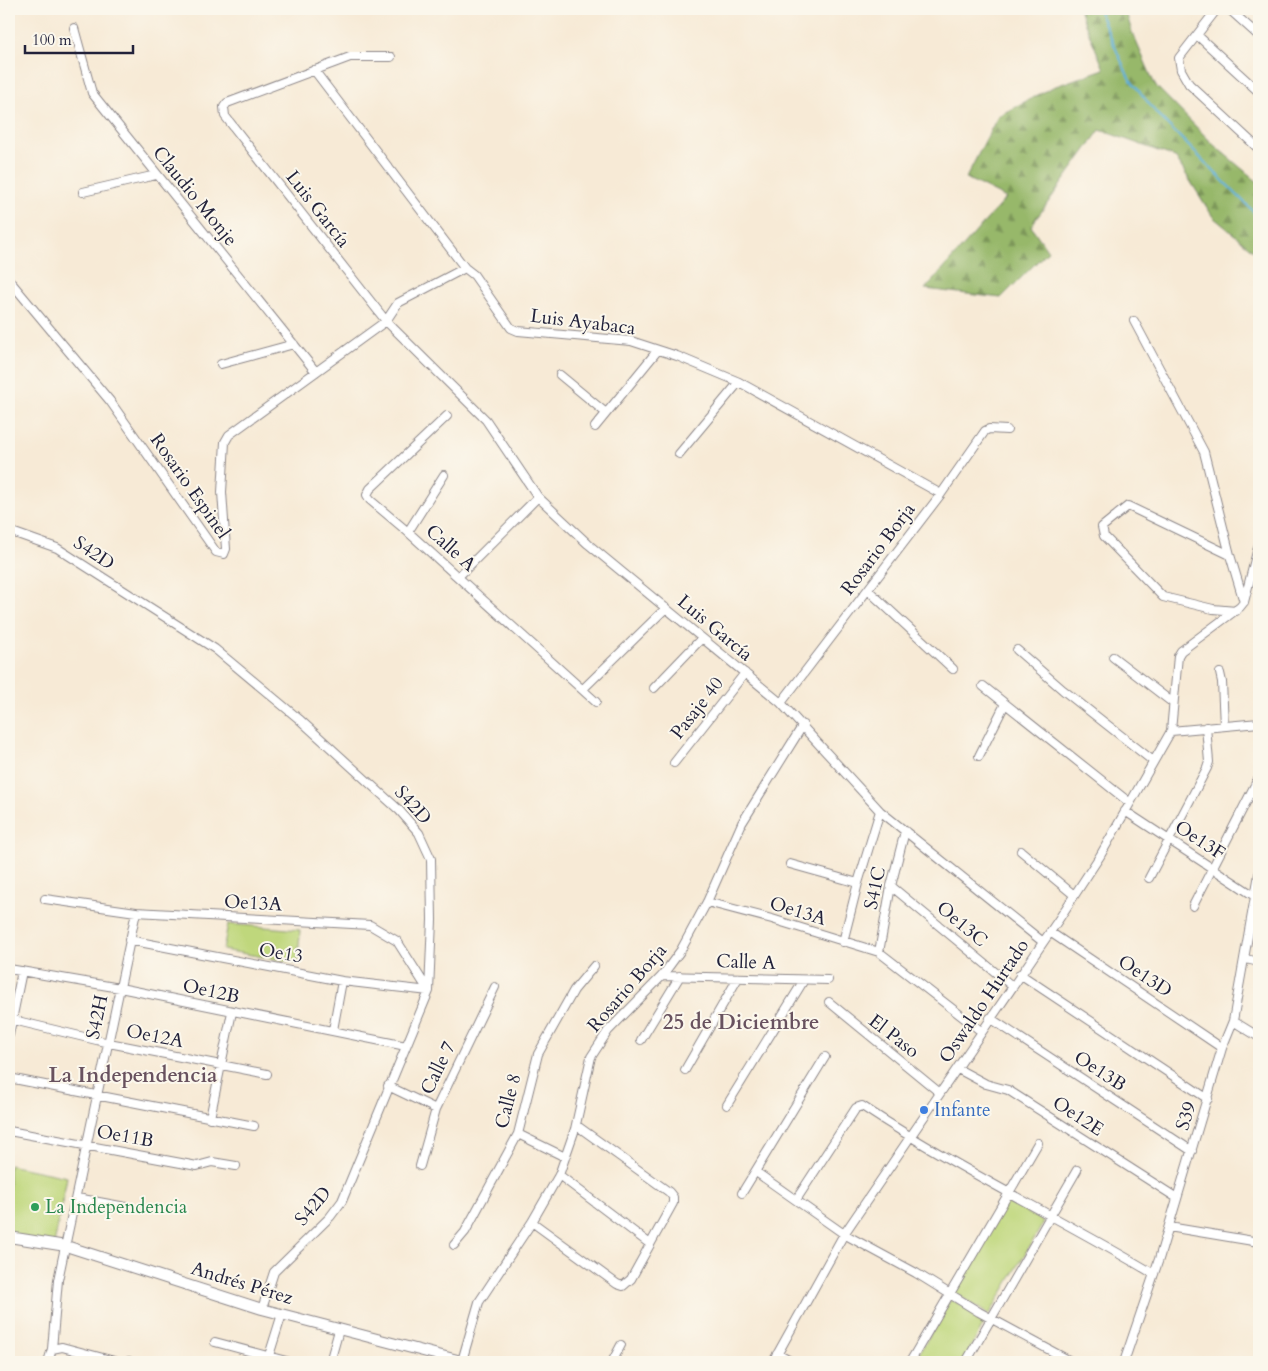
<svg xmlns="http://www.w3.org/2000/svg" width="1268" height="1371" viewBox="0 0 1268 1371" font-family="Cardo,serif">
  <style>
    .forest { fill: url(#forest-firs); stroke: #5c6d53 }
    .green { fill: #bfd77b; stroke: #707c5b }
    .lines { fill: none; stroke-linecap: round; stroke-linejoin: round }
    .stream { stroke: #61b2dc; stroke-width: 2 }
    .minor-casing { stroke: #8c8688; stroke-width: 10 }
    .tertiary-casing { stroke: #8c8688; stroke-width: 12 }
    .minor { stroke: #fff; stroke-width: 8 }
    .tertiary { stroke: #fff; stroke-width: 10 }
    .shop-dot { fill: #3f7fe0; stroke: #fbf7ec; stroke-width: 2 }
    .leisure-dot { fill: #2e9e5b; stroke: #fbf7ec; stroke-width: 2 }
    .labels { text-anchor: middle; dominant-baseline: central; stroke-width: 4; stroke-linejoin: round; paint-order: stroke }
    .street-label { font-size: 19px; fill: #22223b; stroke: #fbf7ec }
    .shop-label { font-size: 19px; fill: #366cbe; stroke: #fbf7ec; text-anchor: start }
    .leisure-label { font-size: 19px; fill: #27864d; stroke: #fbf7ec; text-anchor: start }
    .quarter-label { font-size: 21px; font-weight: bold; fill: #68525f; stroke: #fbf7ec }
  </style>
  <defs>
    <pattern id="forest-firs" width="22" height="20" patternUnits="userSpaceOnUse" patternTransform="scale(1.25)"><rect width="22" height="20" fill="#97b86b"/><path d="M5 1l3.5 6h-7zM16 11l3.5 6h-7z" fill="#7b9559"/></pattern>
  </defs>
  <rect width="100%" height="100%" fill="#fbf7ec"/>
  <filter id="ink" filterUnits="userSpaceOnUse"><feTurbulence type="fractalNoise" baseFrequency=".02" numOctaves="2"/><feDisplacementMap in="SourceGraphic" scale="10" xChannelSelector="R" yChannelSelector="G"/><feConvolveMatrix kernelMatrix="1 2 1 2 8 2 1 2 1" color-interpolation-filters="sRGB"/></filter>
  <filter id="wash" filterUnits="userSpaceOnUse"><feTurbulence type="fractalNoise" baseFrequency=".0096" numOctaves="4" result="noise"/><feDisplacementMap in="SourceGraphic" scale="20" xChannelSelector="R" yChannelSelector="G"/><feGaussianBlur stdDeviation="1.12" result="paint"/><feColorMatrix in="noise" values="0 0 0 0 0 0 0 0 0 0 0 0 0 0 0 0 0 1.4 0 .05"/><feComposite in="paint" operator="in"/></filter>
  <g filter="url(#wash)">
    <rect width="100%" height="100%" fill="#f7ead6"/>
    <!-- forest -->
    <path class="forest" d="M1079,9H1125L1132,32L1155,85L1215,146L1259,183V255L1213,217L1175,157L1100,130L1031,226L1048,251L1001,298L925,289L1006,198L966,178L998,116L1053,87L1104,69Z"/>
    <!-- green -->
    <path class="green" d="M228,924L300,930L298,963L223,950Z
      M9,1165L67,1177L54,1245L9,1237Z
      M1007,1202L1044,1222L989,1315L954,1292Z
      M951,1299L986,1320L963,1362H914Z"/>
    <g class="lines">
      <!-- stream -->
      <path class="stream" d="M1098,9L1129,78L1157,114L1253,211L1259,221"/>
    </g>
  </g>
  <g filter="url(#ink)">
    <g class="lines">
      <defs>
        <path id="minor" d="M1217,9L1179,58L1181,70L1189,84L1259,149
          M1229,9L1259,36
          M74,28L92,93L316,372
          M1197,35L1259,92
          M314,70L465,268L474,275L511,328L518,331L631,341L677,356L739,382L941,494
          M83,192L156,175
          M465,268L398,303L386,321L486,420L538,497L588,544L781,703L880,811L1043,942
          M9,280L110,401L216,552L224,554L226,549L222,492L225,442L229,435L386,321L225,116L224,107L227,103L350,57H391
          M1134,321L1204,452L1230,555
          M221,364L294,344
          M560,375L606,413
          M447,416L370,489L367,495L370,500L408,532L596,702
          M595,427L658,350
          M679,454L739,382
          M9,531L57,548L215,649L299,719L399,810L419,833L431,859L432,920L429,991L342,1201L330,1217L274,1272L262,1309
          M408,532L444,475
          M458,577L538,497
          M868,590L953,669
          M1236,611L1213,609L1163,597L1104,536L1102,527L1128,506L1230,555L1244,602
          M1017,650L1063,690L1153,761
          M1113,657L1173,703
          M1220,673L1222,682L1224,726
          M983,686L1130,803
          M654,688L702,638
          M583,689L666,608
          M781,703L941,494L985,431L989,429L1007,430
          M1171,731L1178,656L1181,651L1240,607L1244,602L1259,544
          M979,756L1005,704
          M674,763L745,673
          M1125,811L1256,897
          M1021,851L1074,895
          M790,864L858,883
          M1149,878L1207,768L1209,762L1206,727
          M891,886L1012,986
          M45,899L136,912L370,925L397,941L428,990
          M707,902L772,919L879,952L981,1031
          M1193,906L1259,777
          M1050,932L1222,1048
          M129,940L342,981L429,991
          M843,942L858,883L880,811
          M879,952L891,886L905,831
          M1246,959L1259,962
          M9,969L120,988L406,1046
          M1020,974L1208,1099
          M662,976L828,980
          M829,1002L940,1093
          M990,1018L1192,1151
          M9,1019L109,1043L267,1074
          M1233,1021L1259,1037
          M333,1030L342,981
          M9,1035L22,971
          M641,1040L680,976
          M958,1069L986,1084L1008,1090L1177,1198
          M685,1070L738,978
          M9,1078L254,1126
          M388,1086L436,1109
          M727,1105L804,980
          M210,1118L232,1012
          M9,1131L197,1166L212,1162L236,1166
          M518,1134L565,1157
          M420,1166L436,1109L495,987
          M756,1172L844,1234L916,1273L979,1312L1072,1362
          M559,1175L650,1244
          M742,1193L825,1057
          M77,1198L131,1208
          M796,1200L856,1108L862,1106C956,1168 1058,1217 1154,1274
          M532,1222L617,1284L623,1286L631,1279L673,1203V1197L669,1192L576,1125
          M1169,1227L1259,1242
          M454,1245L465,1232L518,1134L538,1054L574,990L594,966
          M215,1342L290,1362
          M52,1349L62,1347L118,1362
          M777,1354L792,1362
          M462,1361L479,1302L532,1222L559,1175L575,1129L591,1057L608,1031L662,976L681,950L707,902L742,823L803,725
          M48,1362L52,1349L58,1280L136,912
          M129,1362V1361
          M267,1362L282,1314
          M330,1362L339,1330
          M612,1362L621,1345
          M773,1362L844,1234L1059,919L1100,856L1171,731L1259,723
          M910,1362L1038,1143
          M966,1362L1077,1170
          M1124,1362L1159,1259L1222,1048L1233,1021L1259,874"/>
        <path id="tertiary" d="M9,1237L66,1246L262,1309L465,1362"/>
      </defs>
      <!-- minor casing -->
      <use href="#minor" class="minor-casing"/>
      <!-- tertiary casing -->
      <use href="#tertiary" class="tertiary-casing"/>
      <!-- minor -->
      <use href="#minor" class="minor"/>
      <!-- tertiary -->
      <use href="#tertiary" class="tertiary"/>
    </g>
  </g>
  <!-- markers -->
  <circle class="shop-dot" cx="924" cy="1110" r="5"/>
  <circle class="leisure-dot" cx="35" cy="1207" r="5"/>
  <g class="labels">
    <!-- street labels -->
    <g class="street-label">
      <text transform="translate(195 196) rotate(51)">Claudio Monje</text>
      <text transform="translate(318 209) rotate(52)">Luis García</text>
      <text transform="translate(583 322) rotate(7)">Luis Ayabaca</text>
      <text transform="translate(190 486) rotate(55)">Rosario Espinel</text>
      <text transform="translate(451 548) rotate(42)">Calle A</text>
      <text transform="translate(878 549) rotate(-53)">Rosario Borja</text>
      <text transform="translate(94 553) rotate(34)">S42D</text>
      <text transform="translate(715 628) rotate(40)">Luis García</text>
      <text transform="translate(697 708) rotate(-52)">Pasaje 40</text>
      <text transform="translate(413 805) rotate(48)">S42D</text>
      <text transform="translate(1200 840) rotate(33)">Oe13F</text>
      <text transform="translate(875 888) rotate(-78)">S41C</text>
      <text transform="translate(253 903) rotate(3)">Oe13A</text>
      <text transform="translate(798 911) rotate(17)">Oe13A</text>
      <text transform="translate(962 924) rotate(40)">Oe13C</text>
      <text transform="translate(281 953) rotate(10)">Oe13</text>
      <text transform="translate(746 962) rotate(2)">Calle A</text>
      <text transform="translate(1145 976) rotate(34)">Oe13D</text>
      <text transform="translate(627 988) rotate(-49)">Rosario Borja</text>
      <text transform="translate(211 991) rotate(12)">Oe12B</text>
      <text transform="translate(984 1001) rotate(-56)">Oswaldo Hurtado</text>
      <text transform="translate(97 1017) rotate(-78)">S42H</text>
      <text transform="translate(155 1036) rotate(11)">Oe12A</text>
      <text transform="translate(894 1036) rotate(38)">El Paso</text>
      <text transform="translate(438 1068) rotate(-64)">Calle 7</text>
      <text transform="translate(1100 1071) rotate(33)">Oe13B</text>
      <text transform="translate(508 1101) rotate(-76)">Calle 8</text>
      <text transform="translate(1078 1116) rotate(33)">Oe12E</text>
      <text transform="translate(1186 1116) rotate(-73)">S39</text>
      <text transform="translate(125 1136) rotate(10)">Oe11B</text>
      <text transform="translate(313 1206) rotate(-50)">S42D</text>
      <text transform="translate(242 1283) rotate(17)">Andrés Pérez</text>
    </g>
    <!-- shop labels -->
    <g class="shop-label">
      <text x="934" y="1110">Infante</text>
    </g>
    <!-- leisure labels -->
    <g class="leisure-label">
      <text x="45" y="1207">La Independencia</text>
    </g>
    <!-- quarter labels -->
    <g class="quarter-label">
      <text x="741" y="1022">25 de Diciembre</text>
      <text x="133" y="1075">La Independencia</text>
    </g>
  </g>
  <!-- margin -->
  <rect width="1268" height="1371" fill="none" stroke="#fbf7ec" stroke-width="30"/>
  <!-- scale -->
  <path d="M25 45v8h108v-8" fill="none" stroke="#22223b" stroke-width="2.5"/>
  <text x="32" y="45" font-size="15" fill="#22223b" stroke="#fbf7ec" stroke-width="4" paint-order="stroke">100 m</text>
</svg>
